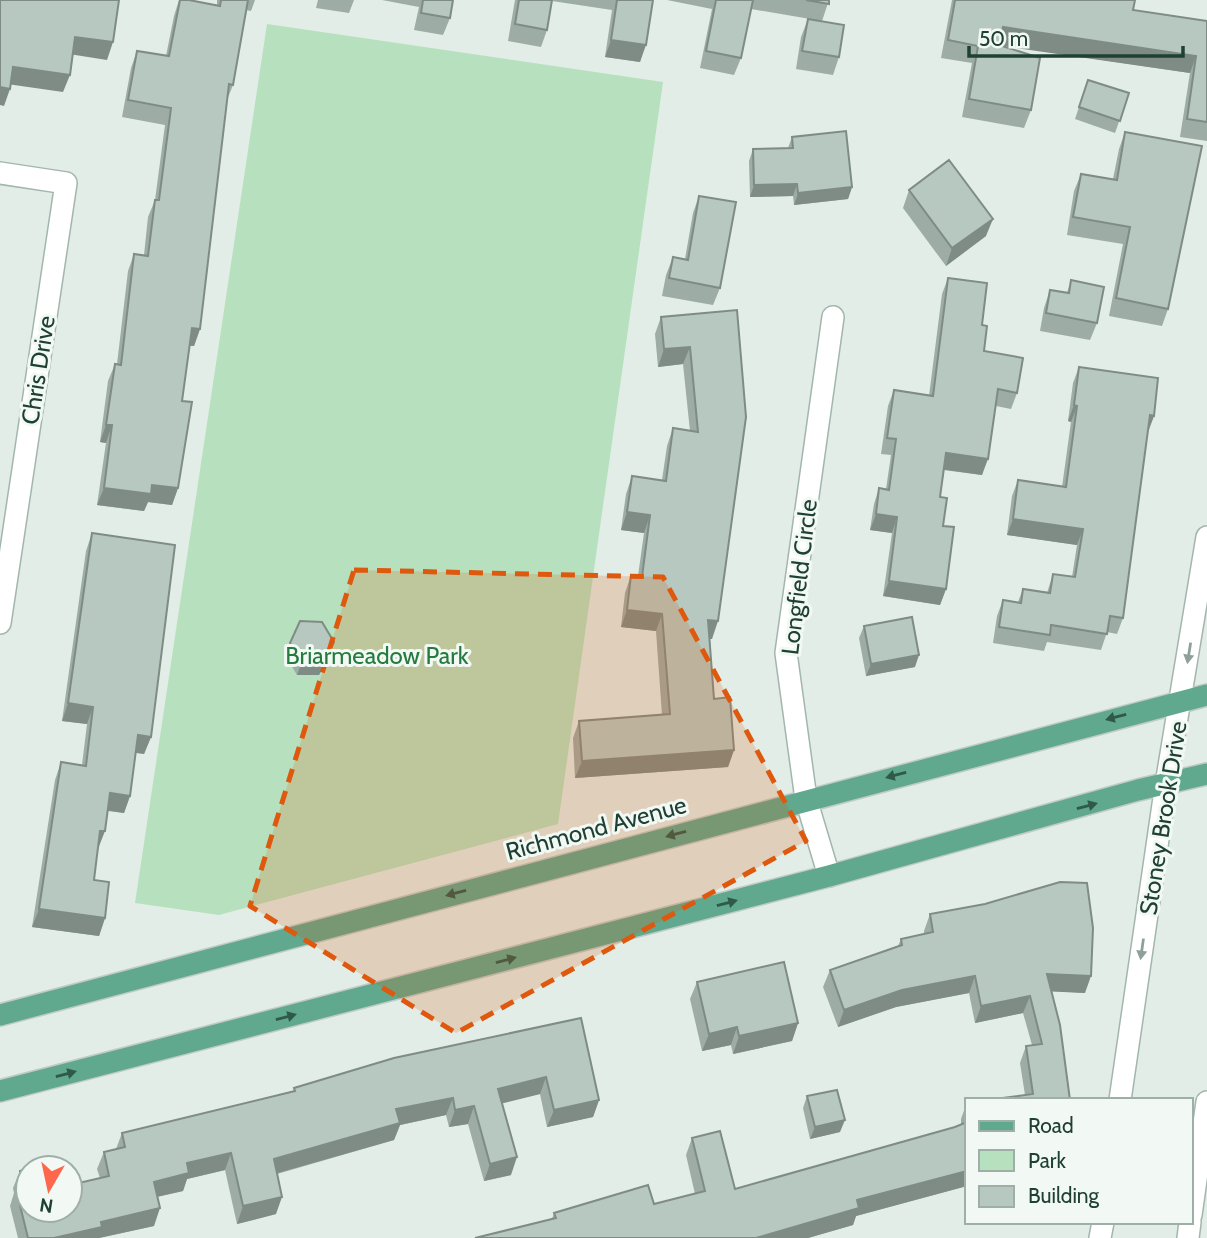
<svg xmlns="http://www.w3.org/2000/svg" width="1207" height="1238" viewBox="0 0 1207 1238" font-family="Cabin,sans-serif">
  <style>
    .park { fill: #b7e1be }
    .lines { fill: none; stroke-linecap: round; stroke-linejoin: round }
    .minor-casing { stroke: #a3b6ad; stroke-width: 24 }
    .major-casing { stroke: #c0cac6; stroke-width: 24 }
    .minor { stroke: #fff; stroke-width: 21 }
    .major { stroke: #60a88e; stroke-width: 21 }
    .wall { fill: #9daca4 }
    .shaded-wall { fill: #7f8c86 }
    .building { fill: #b6c8bf; stroke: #7f8c86; stroke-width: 2 }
    .oneway { fill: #8fa09a }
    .oneway2 { fill: #2f5a4a }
    .marked { fill: #de580e; fill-opacity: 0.2; stroke: #de580e; stroke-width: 5; stroke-dasharray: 14 9; stroke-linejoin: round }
    .labels { text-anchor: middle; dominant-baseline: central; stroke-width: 6; stroke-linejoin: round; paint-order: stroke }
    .street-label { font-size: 24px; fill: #1f4034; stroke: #f2f9f5 }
    .park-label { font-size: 24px; fill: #257b3e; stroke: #f2f9f5 }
  </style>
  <rect width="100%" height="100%" fill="#e1ede6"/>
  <!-- park -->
  <path class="park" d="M267,24L663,82L558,824L219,915L135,903Z"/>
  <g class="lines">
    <defs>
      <path id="minor" d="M0,173L66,183L0,623
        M829,876L806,799L786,653L833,317
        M1120,1100L1166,784L1207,537
        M1191,1215L1207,1102
        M1100,1238L1103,1222
        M1188,1238L1190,1222"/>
      <path id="major" d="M0,1015L1207,695
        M0,1091L829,876L1138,790L1207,774"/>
    </defs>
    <!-- minor casing -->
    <use href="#minor" class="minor-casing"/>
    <!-- major casing -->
    <use href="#major" class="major-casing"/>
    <!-- minor -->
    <use href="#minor" class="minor"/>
    <!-- major -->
    <use href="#major" class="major"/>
  </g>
  <!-- wall -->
  <path class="wall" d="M179,0L217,5V0H255L251,11L246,10L233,85L227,100L200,329L194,346H190L182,401L178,488L172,505L148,502L144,511L97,505L106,443L100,442L108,381L115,364H117L128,271L134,254L144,255L148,217L155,200L165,125L122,117L131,68L137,51L166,56L174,16Z
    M318,0H354L349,13L316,8Z
    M382,0H453L450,18L443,35L414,30L419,7Z
    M515,0H653L640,62L605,57L612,10L552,1L547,30L541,47L508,41Z
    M667,0H829L822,21L751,9L741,58L734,75L700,68L712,9Z
    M952,0H1135L1133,10L1207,21V141L1180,137L1190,73L1000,45L1031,110L1024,128L962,117L972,63L941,58Z
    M808,19L839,57L833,75L796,69L801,37Z
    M1088,80L1129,93L1115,133L1075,119Z
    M1125,132L1168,309L1162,326L1109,316L1123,244L1067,235L1074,191L1081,174L1113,179L1119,149Z
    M792,137L852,187L848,199L794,205L793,196L750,197L749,161L753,149L788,148Z
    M909,190L986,236L946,266L903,208Z
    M699,196L720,288L713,305L662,296L666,275L673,257L685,259L693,213Z
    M948,278L982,325L984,351L1017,393L1011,409L996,406L982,475L943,470L940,497L943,526L946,589L940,605L883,596L892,533L870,530L874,504L879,488L886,489L891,455L881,454L888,406L894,390L929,396L942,294Z
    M1071,280L1097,323L1090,340L1040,331L1044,308L1050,290L1067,293Z
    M737,310L712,639H710L714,699L734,750L728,767L575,778L573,738L579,721L662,715L656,631L621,627L625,593L631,575L638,576L644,533L621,530L626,494L632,476L662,480L667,446L673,428L690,431L683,364L658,367L655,334L661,317Z
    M1079,367L1154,416L1148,431L1123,618L1117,634L1107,632L1101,650L1047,642L1044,651L993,643L997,616L1003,600L1018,602L1023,589L1047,593L1053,574L1072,577L1077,545L1007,535L1012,496L1018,480L1062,487L1071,422L1068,421L1073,383Z
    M92,533L151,737L144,754L136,753L130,796L124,813L108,811L98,849L94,880L105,918L99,936L32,927L55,780L61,762L82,765L87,724L62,721L86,551Z
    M864,626L915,667L866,676L859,638Z
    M290,643L330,654L319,675H297L285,655Z
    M930,914L1085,993L1052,991L1070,1100L1025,1095L1020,1063L1026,1046L1032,1045L1023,1013L975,1023L969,993L896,1007L838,1027L823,987L830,970L898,946L901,939L924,934V931Z
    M697,982L798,1023L792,1041L733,1054L731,1045L702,1051L690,999Z
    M581,1018L599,1100L593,1117L547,1127L540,1094L502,1103L511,1175L484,1181L468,1124L449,1127L446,1115L400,1125L394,1140L277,1174L276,1214L237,1224L225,1170L187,1179L183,1191L157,1197L154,1226L99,1238H18L10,1206L14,1193L13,1188L20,1171L28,1210L100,1178L97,1169L104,1152L116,1149L122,1133L293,1092L294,1088Z
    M807,1096L840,1132L810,1139L803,1108Z
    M967,1102V1186L856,1216L853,1225L808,1238H475L552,1219L554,1213L654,1204L695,1194L686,1155L692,1138L735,1189L955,1127L961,1124V1119Z"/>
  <!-- shaded-wall -->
  <path class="shaded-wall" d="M1003,27L1196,56L1190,73L996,45Z
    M75,37L113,42L107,60L69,54Z
    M611,40L646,45L640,62L605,57Z
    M13,67L70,75L63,92L7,84Z
    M0,87L10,89L4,106L0,105Z
    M797,184L793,196L750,197L754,185Z
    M852,187L848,199L794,205L798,193Z
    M993,219L986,236L946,266L952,248Z
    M192,328L200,329L194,346L186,345Z
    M690,347L683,364L658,367L664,349Z
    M1074,405L1077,406L1071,422L1068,421Z
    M1150,415L1154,416L1148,432Z
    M106,425H112L106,443L100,442Z
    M946,453L988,459L982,475L940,469Z
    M152,485L178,488L172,505L148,502L144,511L97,505L104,488Z
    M627,512L650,515L644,533L621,530Z
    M876,514L897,517L892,533L870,530Z
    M1013,519L1083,529L1077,545L1007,535Z
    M889,581L946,589L940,605L883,596Z
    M627,610L662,614L656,631L621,627Z
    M708,620L718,621L712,639L702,638Z
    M334,642L330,654L319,675H297L301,664Z
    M919,655L915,667L866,676L871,664Z
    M68,703L93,707L87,724L62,721Z
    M138,735L151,737L144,754L132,752Z
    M734,750L728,767L575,778L582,761Z
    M110,793L130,796L124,813L104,810Z
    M100,831H105L98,849Z
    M39,909L105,918L99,936L32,927Z
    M1047,974L1091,976L1085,993L1041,991Z
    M975,976L969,993L896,1007L838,1027L844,1010L902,990Z
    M1030,996L1023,1013L975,1023L981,1006Z
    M798,1023L792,1041L733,1054L739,1036Z
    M737,1027L731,1045L702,1051L709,1034Z
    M546,1077L540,1094L492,1106L498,1089Z
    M453,1098L446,1115L400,1125L394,1140L267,1176L274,1159L396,1109Z
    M599,1100L593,1117L547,1127L554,1110Z
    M474,1106L468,1124L449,1127L455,1110Z
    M845,1120L840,1132L810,1139L815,1127Z
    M231,1153L225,1170L187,1179L183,1191L147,1199L154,1182L187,1163Z
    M517,1157L511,1175L484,1181L490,1164Z
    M967,1171V1186L856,1216L853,1225L808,1238H756L857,1200Z
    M282,1197L276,1214L237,1224L243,1206Z
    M160,1208L154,1226L99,1238H54L101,1222Z"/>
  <!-- building -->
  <path class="building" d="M0,0H119L113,42L75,37L70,75L13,67L10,89L0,87Z
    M180,0H189L220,6L221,0H248L233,85L229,84L200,329L192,328L182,401L192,402L178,488L152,485L151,494L104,488L112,425H106L115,364L121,365L134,254L148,256L155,200H159L171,108L128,100L137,51L169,56Z
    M423,0H453L450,18L421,13Z
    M519,0H552L547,30L515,24Z
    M617,0H653L646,45L611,40Z
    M716,0H753L741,58L706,51Z
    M806,0H829V4Z
    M955,0H1135L1133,10L1207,21V122L1187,119L1196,56L1003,27L999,45L1040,58L1031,110L969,99L978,46L948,40Z
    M808,19L844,25L839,57L802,51Z
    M1088,80L1129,93L1120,121L1079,107Z
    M846,131L852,187L798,193L797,184L754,185L753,149L793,148L792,137Z
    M1125,132L1202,146L1168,309L1116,298L1130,227L1073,217L1081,174L1117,180Z
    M949,160L993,219L952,248L909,190Z
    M699,196L736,202L720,288L669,278L673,257L688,260Z
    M948,278L987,283L982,325L987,326L984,351L1023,358L1017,393L998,389L988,459L946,453L940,497L947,498L943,526L954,527L946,589L889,581L897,517L876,514L879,488L889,490L896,439L887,438L894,390L933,396Z
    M1071,280L1104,287L1097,323L1046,313L1050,290L1069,293Z
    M737,310L746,417L718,621L708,620L714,699L730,697L734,750L582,761L579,721L670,714L662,614L627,610L631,575L642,577L650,515L627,512L632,476L666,481L673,428L698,432L690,347L664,349L661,317Z
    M1079,367L1158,378L1154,416L1150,415L1123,618L1110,616L1107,634L1051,625L1050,635L999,627L1003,600L1021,603L1023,589L1050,593L1053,574L1075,577L1083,529L1013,519L1018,480L1066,487L1077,406L1074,405Z
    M92,533L175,545L151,737L138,735L130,796L110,793L105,831H100L94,880L109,882L105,918L39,909L61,762L86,766L93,707L68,703Z
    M912,617L919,655L871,664L864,626Z
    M300,621L322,622L334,642L323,663L301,664L290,643Z
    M1060,882L1087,883L1093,928L1091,976L1047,974L1060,1025L1070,1100H987L1033,1094L1026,1046L1042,1044L1030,996L981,1006L975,976L902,990L844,1010L830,970L902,945L901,939L933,932L930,914L985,904Z
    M784,962L798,1023L739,1036L737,1027L709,1034L697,982Z
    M581,1018L599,1100L554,1110L546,1077L498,1089L517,1157L490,1164L474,1106L455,1110L453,1098L396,1109L400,1123L274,1159L282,1197L243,1206L231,1153L187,1163L189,1173L154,1182L160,1208L101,1222L102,1227L54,1238H28L16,1189L23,1187L20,1171L28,1169V1210H70V1185L109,1176L104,1152L125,1147L122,1133L295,1091L294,1088L394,1058Z
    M837,1090L845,1120L815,1127L807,1096Z
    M967,1122V1171L857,1200L859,1208L756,1238H475L556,1218L554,1213L648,1185L654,1204L705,1191L692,1138L720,1131L735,1189L955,1127Z"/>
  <!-- one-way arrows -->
  <defs><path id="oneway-solid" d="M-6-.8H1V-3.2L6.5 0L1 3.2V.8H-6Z" transform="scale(1.75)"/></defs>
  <g class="oneway">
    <use href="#oneway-solid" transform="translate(1189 653) rotate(99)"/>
    <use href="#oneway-solid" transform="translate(1142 949) rotate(98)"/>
  </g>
  <g class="oneway2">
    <use href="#oneway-solid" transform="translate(1116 717) rotate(165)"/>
    <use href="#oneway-solid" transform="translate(896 775) rotate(165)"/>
    <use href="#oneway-solid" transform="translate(1087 806) rotate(-15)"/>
    <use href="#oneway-solid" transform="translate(676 834) rotate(165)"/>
    <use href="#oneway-solid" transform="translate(456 893) rotate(165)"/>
    <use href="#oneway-solid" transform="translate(727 903) rotate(-15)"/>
    <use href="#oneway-solid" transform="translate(506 960) rotate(-15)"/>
    <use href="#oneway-solid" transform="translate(286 1017) rotate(-15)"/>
    <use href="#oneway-solid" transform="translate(66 1074) rotate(-15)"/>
  </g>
  <!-- marked area -->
  <path class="marked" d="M354,570L663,577L806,841L456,1033L250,906Z"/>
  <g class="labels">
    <!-- street labels -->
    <g class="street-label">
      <text transform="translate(38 370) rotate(-81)">Chris Drive</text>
      <text transform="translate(799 577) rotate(-83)">Longfield Circle</text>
      <text transform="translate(1163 818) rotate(-81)">Stoney Brook Drive</text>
      <text transform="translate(596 828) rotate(-15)">Richmond Avenue</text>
    </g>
    <!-- park labels -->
    <g class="park-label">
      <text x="377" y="655">Briarmeadow Park</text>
    </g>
  </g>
  <!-- legend -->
  <rect x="965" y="1098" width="228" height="126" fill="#f2f9f5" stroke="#9eafa8" stroke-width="2"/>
  <rect x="979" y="1121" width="35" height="10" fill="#60a88e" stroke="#9eafa8" stroke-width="2"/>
  <text x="1028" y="1133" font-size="21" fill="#1f4034">Road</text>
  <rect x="979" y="1150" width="35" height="21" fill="#b7e1be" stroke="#9eafa8" stroke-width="2"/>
  <text x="1028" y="1168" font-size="21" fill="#1f4034">Park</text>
  <rect x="979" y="1186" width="35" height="21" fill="#b6c8bf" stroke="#9eafa8" stroke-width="2"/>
  <text x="1028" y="1203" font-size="21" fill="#1f4034">Building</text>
  <!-- north arrow -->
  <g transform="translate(49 1189) rotate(189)"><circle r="33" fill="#f2f9f5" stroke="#9eafa8" stroke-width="2"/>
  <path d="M0-5L12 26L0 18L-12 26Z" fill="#ff674d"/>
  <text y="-10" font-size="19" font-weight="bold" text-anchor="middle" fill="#1f4034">N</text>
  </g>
  <!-- scale -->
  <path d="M969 46v10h214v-10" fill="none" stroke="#1f4034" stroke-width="3.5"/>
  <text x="979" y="46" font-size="21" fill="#1f4034" stroke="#f2f9f5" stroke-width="5" paint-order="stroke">50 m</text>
</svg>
